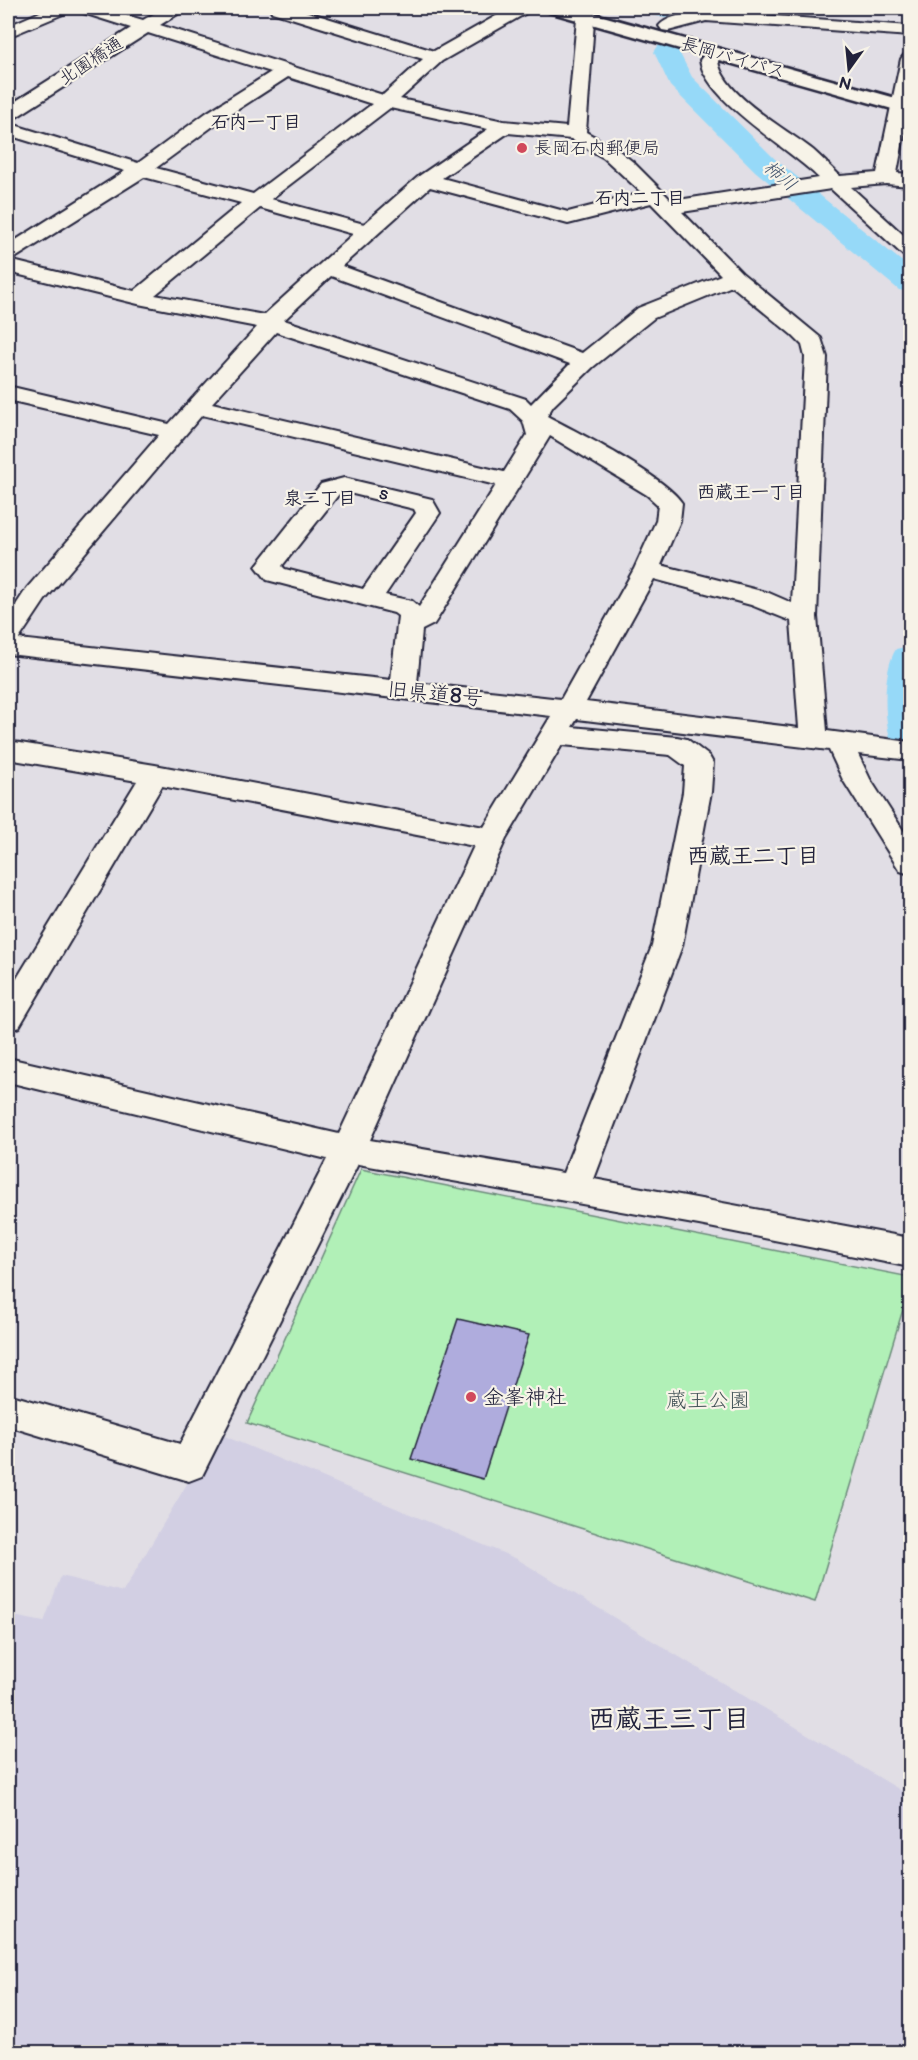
<svg xmlns="http://www.w3.org/2000/svg" width="918" height="2060" viewBox="0 0 918 2060" font-family="'Balsamiq Sans','Klee One',sans-serif">
  <style>
    .built { fill: #d2cfe3 }
    .green { fill: #b1f0b7; stroke: #6a8979; stroke-width: 1.5 }
    .lines { fill: none; stroke-linecap: round; stroke-linejoin: round }
    .river { fill: #96d9f8; fill-rule: evenodd }
    .building { fill: #afacdd; stroke: #22223b; stroke-width: 1.5 }
    .minor-casing { stroke: #22223b; stroke-width: 4 }
    .highway-casing { stroke: #22223b; stroke-width: 5 }
    .minor { fill: #f7f3e8; fill-rule: evenodd }
    .highway { fill: #f7f3e8; fill-rule: evenodd }
    .poi-dot { fill: #d1495b; stroke: #f7f3e8; stroke-width: 2 }
    .labels { text-anchor: middle; dominant-baseline: central; stroke-width: 4.5; stroke-linejoin: round; paint-order: stroke }
    .far-street-label { font-size: 18px; fill: #22223b; stroke: #f7f3e8 }
    .far-neighbourhood-label { font-size: 18px; font-weight: bold; fill: #22223b; stroke: #f7f3e8 }
    .far-poi-label { font-size: 18px; fill: #22223b; stroke: #f7f3e8; text-anchor: start }
    .far-water-label { font-size: 18px; font-style: italic; fill: #3f506a; stroke: #f7f3e8 }
    .street-label { font-size: 21px; fill: #22223b; stroke: #f7f3e8 }
    .poi-label { font-size: 21px; fill: #22223b; stroke: #f7f3e8; text-anchor: start }
    .park-label { font-size: 21px; fill: #46565a; stroke: #f7f3e8 }
    .neighbourhood-label { font-size: 22px; font-weight: bold; fill: #22223b; stroke: #f7f3e8 }
    .near-neighbourhood-label { font-size: 27px; font-weight: bold; fill: #22223b; stroke: #f7f3e8 }
  </style>
  <rect width="100%" height="100%" fill="#e1dee5"/>
  <filter id="ink" filterUnits="userSpaceOnUse"><feTurbulence type="fractalNoise" baseFrequency=".0167" numOctaves="2"/><feDisplacementMap in="SourceGraphic" scale="12" xChannelSelector="R" yChannelSelector="G"/><feConvolveMatrix kernelMatrix="1 2 1 2 8 2 1 2 1" color-interpolation-filters="sRGB"/></filter>
  <g filter="url(#ink)">
    <!-- built -->
    <path class="built" d="M217,1433L517,1559L910,1796V2052H8V1615L44,1622L61,1576L123,1592Z"/>
    <!-- green -->
    <path class="green" d="M361,1169L910,1277V1286L815,1602L247,1423Z"/>
    <g class="lines">
      <!-- river -->
      <path class="river" d="M651,8H678C671,18 664,18 653,15L649,10Z
        M667,44L676,46L692,77L775,159L910,268V292L899,290L755,171L670,86L654,52L658,46Z
        M910,646V756L896,752C882,729 882,671 896,649Z"/>
    </g>
    <!-- building -->
    <path class="building" d="M458,1319L529,1335L483,1479L411,1459Z"/>
    <g class="lines">
      <defs>
        <path id="minor" d="M49,8H71L68,12L8,37V26Z
          M78,8H102L143,20L164,8H183L181,12L160,25L383,95L423,59L272,12L270,8H295L434,51L510,8H530L528,12L442,61L400,99L504,121L567,127L578,8H595L586,132L618,150L633,162L672,201L819,178C789,148 705,100 700,60L709,49H721L724,53L718,61C723,95 786,129 813,150C822,158 831,167 840,176L877,173L901,59L904,55L910,54V103L897,173L910,174V186L886,184L851,187L910,241V257L903,255L831,189L682,212L742,273L821,338L827,357L817,617L827,731L910,742V760L858,754L870,779L910,841V874L900,871L843,780L829,750L577,719L572,727L677,737L687,739L709,756L713,763L711,792L682,946L594,1179L910,1238V1267L699,1225L358,1164L202,1476L189,1481L8,1426V1394L180,1444L327,1159L8,1082V1058L339,1134L474,846L162,786L19,1027L8,1031V993L137,781L8,759V741L155,765L484,827L551,716L8,654V617L27,588L159,435L8,400V386L169,424L257,327L138,304L8,272V245L125,171L8,135V123L138,163L206,113L271,72L148,33L15,118L8,120V106L131,28L80,12ZM288,77L372,104L253,194L156,168L220,121ZM390,108L488,129L419,176L364,224L271,199ZM508,133L571,139L604,158L642,193L568,212L442,178ZM144,177L241,203L134,291L9,260L15,258ZM430,187L568,224L651,203L721,275L638,308L582,353L342,266ZM260,208L353,234L264,315L155,295ZM331,276L570,364L531,404L526,399L284,320ZM732,286L792,335L802,345L805,357L792,603L769,593L661,565L680,521L682,503C663,475 579,433 547,416L553,406L593,367L654,318ZM276,332L510,409L523,421L527,435L504,472L212,403ZM202,415L496,485L419,607L412,601L385,595L440,513L432,499L344,478L321,484L256,566L267,580L394,613L398,616L391,680L19,639L45,600ZM550,436L647,495L658,505L656,521L634,569L561,699L417,683L422,630L434,624L438,618ZM345,492L414,509L416,513L363,589L285,569L282,566L339,494ZM654,579L751,605L791,621L799,728L586,702ZM562,745L670,755L685,766L683,792L652,946L563,1173L370,1140L506,839Z
          M706,11L910,26V36L706,21L668,31L662,30L659,26C668,15 692,13 706,11Z"/>
        <path id="highway" d="M546,8H574L910,102V114L549,12Z"/>
      </defs>
      <!-- minor casing -->
      <use href="#minor" class="minor-casing"/>
      <!-- highway casing -->
      <use href="#highway" class="highway-casing"/>
      <!-- minor -->
      <use href="#minor" class="minor"/>
      <!-- highway -->
      <use href="#highway" class="highway"/>
    </g>
  </g>
  <!-- markers -->
  <g class="poi-dot">
    <circle cx="522" cy="148" r="6"/>
    <circle cx="471" cy="1397" r="6"/>
  </g>
  <g class="labels">
    <!-- far-street labels -->
    <g class="far-street-label">
      <text transform="translate(733 58) rotate(16)">長岡バイパス</text>
      <text transform="translate(91 61) rotate(-33)">北園橋通</text>
      <text transform="translate(384 494) rotate(14)">s</text>
    </g>
    <!-- far-neighbourhood labels -->
    <g class="far-neighbourhood-label">
      <text x="256" y="122">石内一丁目</text>
      <text x="640" y="198">石内二丁目</text>
      <text x="751" y="492">西蔵王一丁目</text>
      <text x="320" y="498">泉二丁目</text>
    </g>
    <!-- far-poi labels -->
    <g class="far-poi-label">
      <text x="534" y="148">長岡石内郵便局</text>
    </g>
    <!-- far-water labels -->
    <g class="far-water-label">
      <text transform="translate(780 176) rotate(40)">柿川</text>
    </g>
    <!-- street labels -->
    <g class="street-label">
      <text transform="translate(435 694) rotate(6)">旧県道8号</text>
    </g>
    <!-- poi labels -->
    <g class="poi-label">
      <text x="483" y="1397">金峯神社</text>
    </g>
    <!-- park labels -->
    <g class="park-label">
      <text x="708" y="1400">蔵王公園</text>
    </g>
    <!-- neighbourhood labels -->
    <g class="neighbourhood-label">
      <text x="753" y="856">西蔵王二丁目</text>
    </g>
    <!-- near-neighbourhood labels -->
    <g class="near-neighbourhood-label">
      <text x="669" y="1720">西蔵王三丁目</text>
    </g>
  </g>
  <!-- margin -->
  <rect width="918" height="2060" fill="none" stroke="#f7f3e8" stroke-width="30"/>
  <rect x="15" y="15" width="888" height="2030" fill="none" stroke="#22223b" stroke-width="2" filter="url(#ink)"/>
  <!-- north arrow -->
  <g transform="translate(849 69) rotate(195)" stroke="#f7f3e8" stroke-width="4.5" paint-order="stroke">
  <path d="M0-4.5L10 22L0 15L-10 22Z" fill="#22223b"/>
  <text y="-9" font-size="16" font-weight="bold" text-anchor="middle" fill="#22223b">N</text>
  </g>
</svg>
